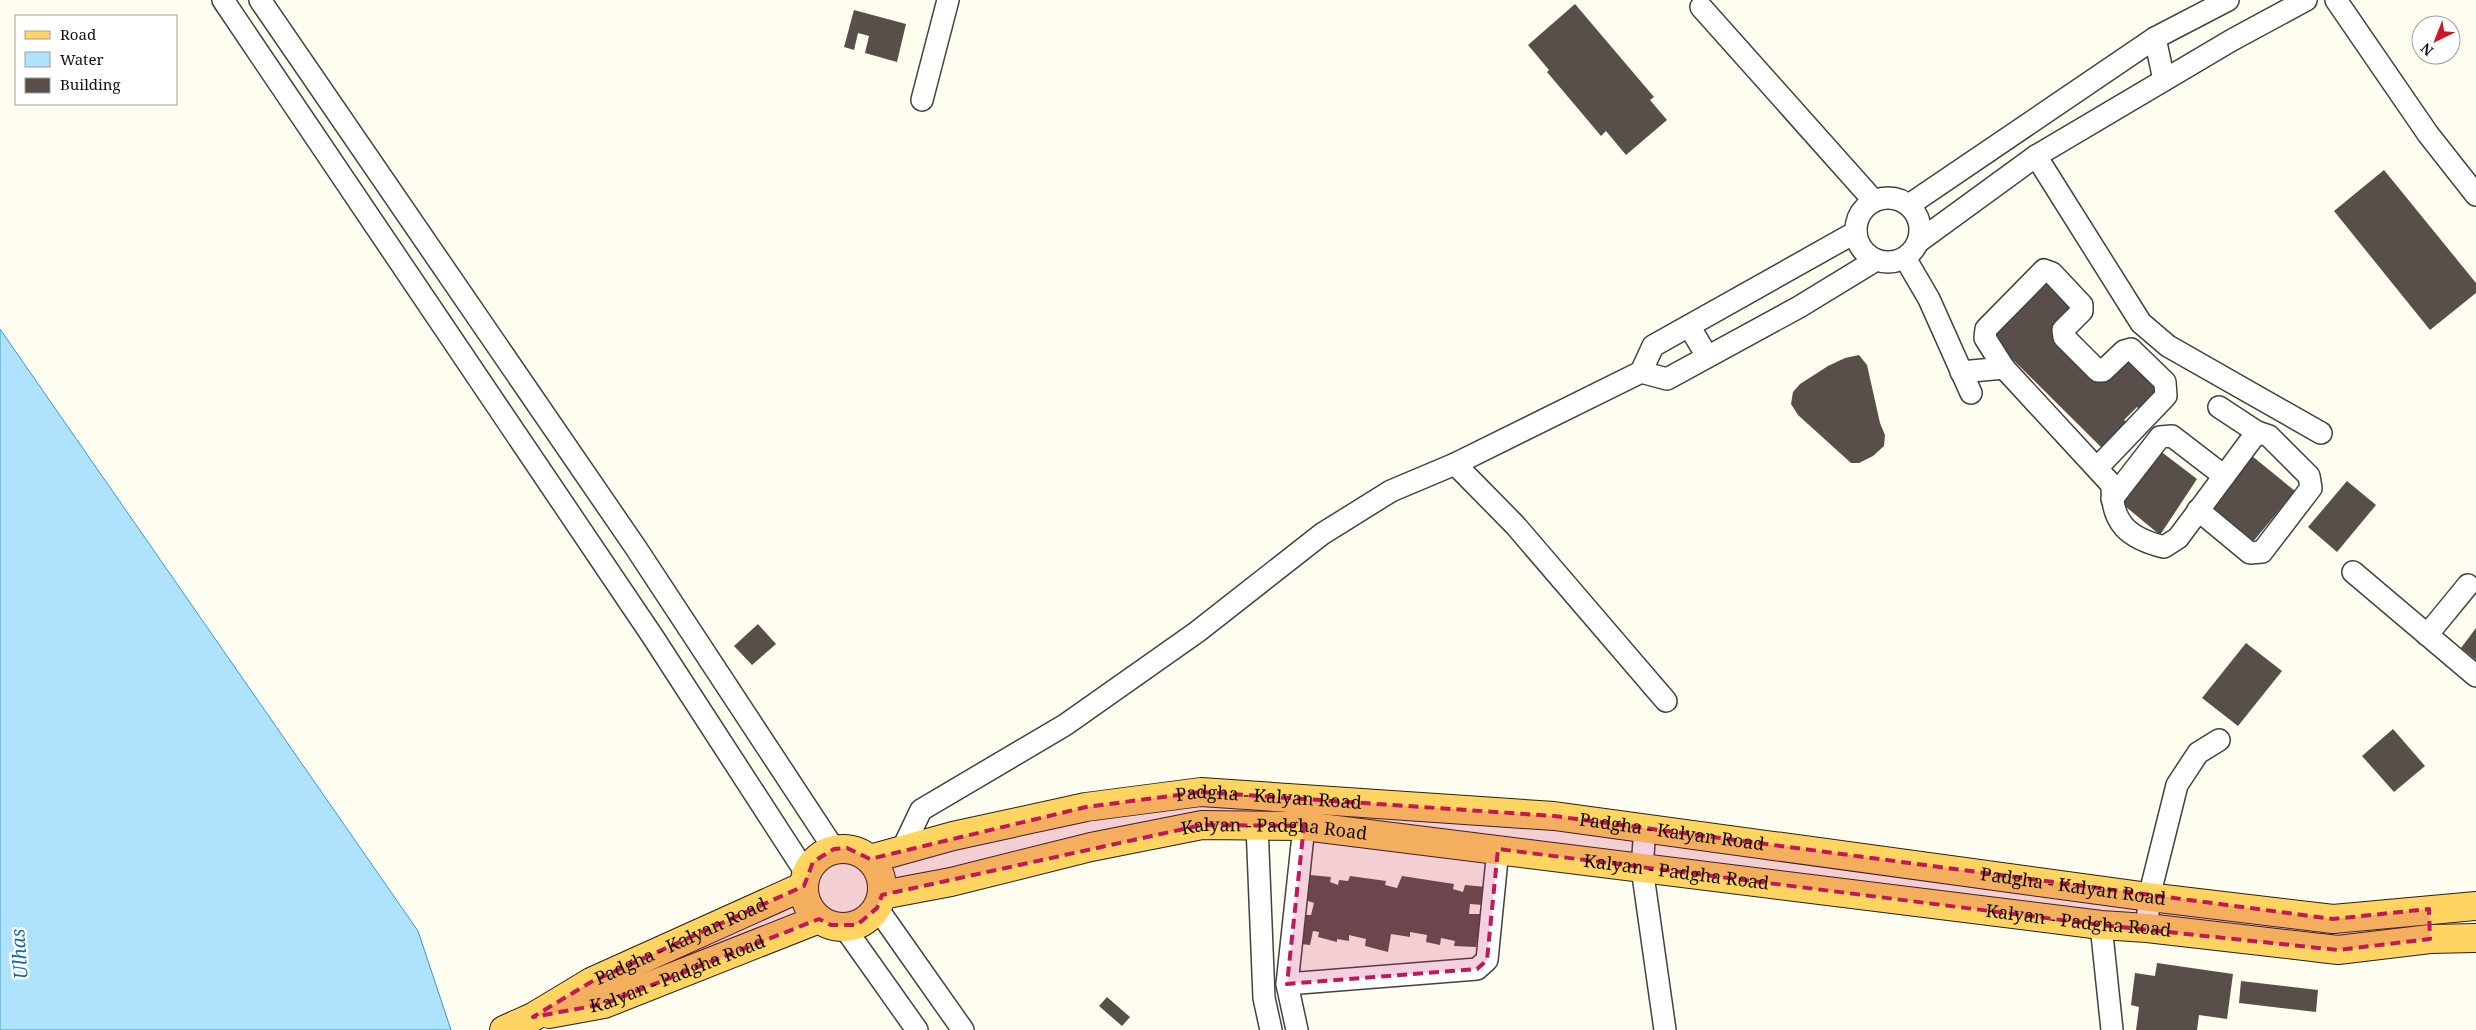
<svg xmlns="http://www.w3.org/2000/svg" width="2476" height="1030" viewBox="0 0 2476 1030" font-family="'Noto Serif',serif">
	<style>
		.water { fill: #afe2fc; stroke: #2e9bdb }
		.building { fill: #594f4a }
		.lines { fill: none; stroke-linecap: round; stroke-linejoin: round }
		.minor-casing { stroke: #424242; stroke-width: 24 }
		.major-casing { stroke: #202020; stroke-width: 30 }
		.minor { stroke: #fff; stroke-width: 21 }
		.major { stroke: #ffd460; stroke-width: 28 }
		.marked { fill: #c2185b; fill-opacity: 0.2; stroke: #c2185b; stroke-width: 4; stroke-dasharray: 10 6; stroke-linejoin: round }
		.labels { text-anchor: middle; stroke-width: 5; stroke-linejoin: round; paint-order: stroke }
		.street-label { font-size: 18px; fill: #0f0f0f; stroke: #fff }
		.water-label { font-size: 19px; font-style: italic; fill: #0a6baf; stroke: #fff }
	</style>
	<rect width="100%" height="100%" fill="#fffcf0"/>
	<!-- water -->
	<path class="water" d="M0,329l418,602 33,99h-451z"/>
	<!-- building -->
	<g class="building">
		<path d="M1575,4l79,93 -4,3 17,20 -41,35 -20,-24 -5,5 -54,-64 2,-2 -21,-25z"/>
		<path d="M854,10l52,14 -9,38 -32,-9 4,-17 -11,-3 -4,17 -10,-3z"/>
		<path d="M2384,170l92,113v10l-46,37 -96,-119z"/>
		<path d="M2046,275l33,32 -25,26 48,48 24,-24 35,36 -19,19 -5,-5 -13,13 7,7 -25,25 -119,-118z"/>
		<path d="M1859,355l8,10 13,58 5,12 -1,11 -11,10 -14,7h-8l-53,-48 -7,-11 2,-12 7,-8 28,-18 17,-8z"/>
		<path d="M2155,447l42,32 -37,56 -40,-33z"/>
		<path d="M2252,456l43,35 -43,52 -43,-35z"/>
		<path d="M2347,481l29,24 -39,47 -29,-25z"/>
		<path d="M758,624l18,20 -24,21 -18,-19z"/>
		<path d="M2476,628v32l-15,-12z"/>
		<path d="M2246,643l36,28 -44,55 -36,-28z"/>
		<path d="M2393,729l32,37 -31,26 -32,-36z"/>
		<path d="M1310,875l21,2 -1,5 8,3 1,-5 9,1 2,-5 36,5 -1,4 12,3 5,-12 52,8 -1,5 10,3 2,-7 21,2 -3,18 -13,-1 -1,10h17l-3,21 -5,1 -2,11 -22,-1 1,-5 -14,-3 -1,7 -14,-3 1,-7 -17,-3v5l-19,-3 -3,18 -23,-6 1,-7 -17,-4v6l-12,-2v3l-19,-5 1,-5 -6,-1 -3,14 -9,-1 2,-29h8l3,-12 -9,-3z"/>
		<path d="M2157,963l76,11 -6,45 -28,-4 -2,15h-61l3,-23 -8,-2 4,-32 20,3z"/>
		<path d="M2241,981l77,9 -2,22 -77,-9z"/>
		<path d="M1107,997l23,20 -8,9 -23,-20z"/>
	</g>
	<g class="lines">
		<!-- minor casing -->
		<g class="minor-casing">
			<g id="minor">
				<path d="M223,0l430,637 153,236"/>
				<path d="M260,0l376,548 198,301"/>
				<path d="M2336,0l92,134 48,61"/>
				<path d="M1701,7l173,194"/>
				<path d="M2155,38l9,42"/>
				<path d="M922,100l26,-100"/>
				<path d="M2036,156l105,167 27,23 153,87"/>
				<circle cx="1888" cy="230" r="32"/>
				<path d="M1909,205l246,-167 73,-38"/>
				<path d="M1918,242l118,-86 196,-116 74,-40"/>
				<path d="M1905,258l24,41 42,94"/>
				<path d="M1689,326l18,30"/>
				<path d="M2004,368l-19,-30 1,-9 58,-59 8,3 30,32v6l-19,19 1,7 34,34h5l21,-20 7,-2 34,33 1,14 -69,72"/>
				<path d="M1641,372l26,7 132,-72 77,-47"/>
				<path d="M1961,372l43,-4 108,117c-1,38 16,53 52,62l14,-9 79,-106"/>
				<path d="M1455,464l60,61 151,176"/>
				<path d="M2112,499l48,-62 12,-1 52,40"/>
				<path d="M2198,510l52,43 12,-1 49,-64 -2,-12 -40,-40 -12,-4 -38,-25"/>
				<path d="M2353,572l123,104"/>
				<path d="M2427,635l41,-50"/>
				<path d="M1257,825l7,173 7,32"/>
				<path d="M1645,828l-3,40 23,162"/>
				<path d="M902,850l19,-40 144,-85 132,-93 125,-98 69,-43 64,-27 186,-92 12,-26 203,-114"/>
				<path d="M877,908l86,122"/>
				<path d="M2101,925l11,105"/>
				<path d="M844,927l73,103"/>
				<path d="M2147,928l2,-31 28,-112 21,-32 21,-13"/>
				<path d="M1287,984l190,-15 10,-9 11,-111"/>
				<path d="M1297,1030l-10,-46 17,-158 5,-14"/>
			</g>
		</g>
		<!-- major casing -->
		<g class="major-casing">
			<g id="major">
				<circle cx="843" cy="888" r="39"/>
				<path id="s1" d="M870,859l83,-23 133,-29 115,-15 353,24 595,81 184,22 143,-13"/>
				<path id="s2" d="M882,895l69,-13 140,-35 111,-22 102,1 797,99 46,3 191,22 92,-11 46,-1"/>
				<path id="s3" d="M549,1014l55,-10 215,-85"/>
				<path id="s4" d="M504,1030l29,-13 58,-35 213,-96"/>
			</g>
		</g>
		<!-- minor -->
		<use href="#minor" class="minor"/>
		<!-- major -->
		<use href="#major" class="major"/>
	</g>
	<!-- marked area -->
	<path class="marked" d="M1201,792l353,24 779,103 96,-10 1,30 -92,11 -237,-25 -603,-76 -11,111 -10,9 -190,15 17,-158 -102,-1 -320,70 -5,13 -20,17h-26l-12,-6 -215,85 -71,13 58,-35 213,-96 9,-24 21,-13 13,-1 23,11 216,-52z"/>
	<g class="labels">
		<!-- street labels -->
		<g class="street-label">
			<text dy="6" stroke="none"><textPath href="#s1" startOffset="406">Padgha - Kalyan Road</textPath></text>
			<text dy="6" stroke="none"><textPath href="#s1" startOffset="811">Padgha - Kalyan Road</textPath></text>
			<text dy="6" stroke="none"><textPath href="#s2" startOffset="400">Kalyan - Padgha Road</textPath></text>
			<text dy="6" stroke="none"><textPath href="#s2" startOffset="805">Kalyan - Padgha Road</textPath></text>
			<text dy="6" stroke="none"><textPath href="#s1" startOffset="1216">Padgha - Kalyan Road</textPath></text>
			<text dy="6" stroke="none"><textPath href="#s2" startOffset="1210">Kalyan - Padgha Road</textPath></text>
			<text dy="6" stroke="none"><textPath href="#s4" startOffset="198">Padgha - Kalyan Road</textPath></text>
			<text dy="6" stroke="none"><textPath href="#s3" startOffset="135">Kalyan - Padgha Road</textPath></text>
		</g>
		<!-- water labels -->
		<g class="water-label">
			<text transform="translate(19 954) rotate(-94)" y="7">Ulhas</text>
		</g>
	</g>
	<!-- legend -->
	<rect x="15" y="15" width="162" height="90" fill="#ffffff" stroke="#9f9f9f"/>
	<rect x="25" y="31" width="25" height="8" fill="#ffd460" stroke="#9f9f9f"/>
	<text x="60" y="40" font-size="15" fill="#0f0f0f">Road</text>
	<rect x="25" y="52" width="25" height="15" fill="#afe2fc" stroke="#9f9f9f"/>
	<text x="60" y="65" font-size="15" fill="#0f0f0f">Water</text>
	<rect x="25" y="78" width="25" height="15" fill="#594f4a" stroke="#9f9f9f"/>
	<text x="60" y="90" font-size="15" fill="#0f0f0f">Building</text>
	<!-- north arrow -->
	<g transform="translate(2436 40) rotate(223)"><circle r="24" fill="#ffffff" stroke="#9f9f9f"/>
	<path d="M0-4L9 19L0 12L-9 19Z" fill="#ce1725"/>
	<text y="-8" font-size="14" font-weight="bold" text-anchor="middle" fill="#0f0f0f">N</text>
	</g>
</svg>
